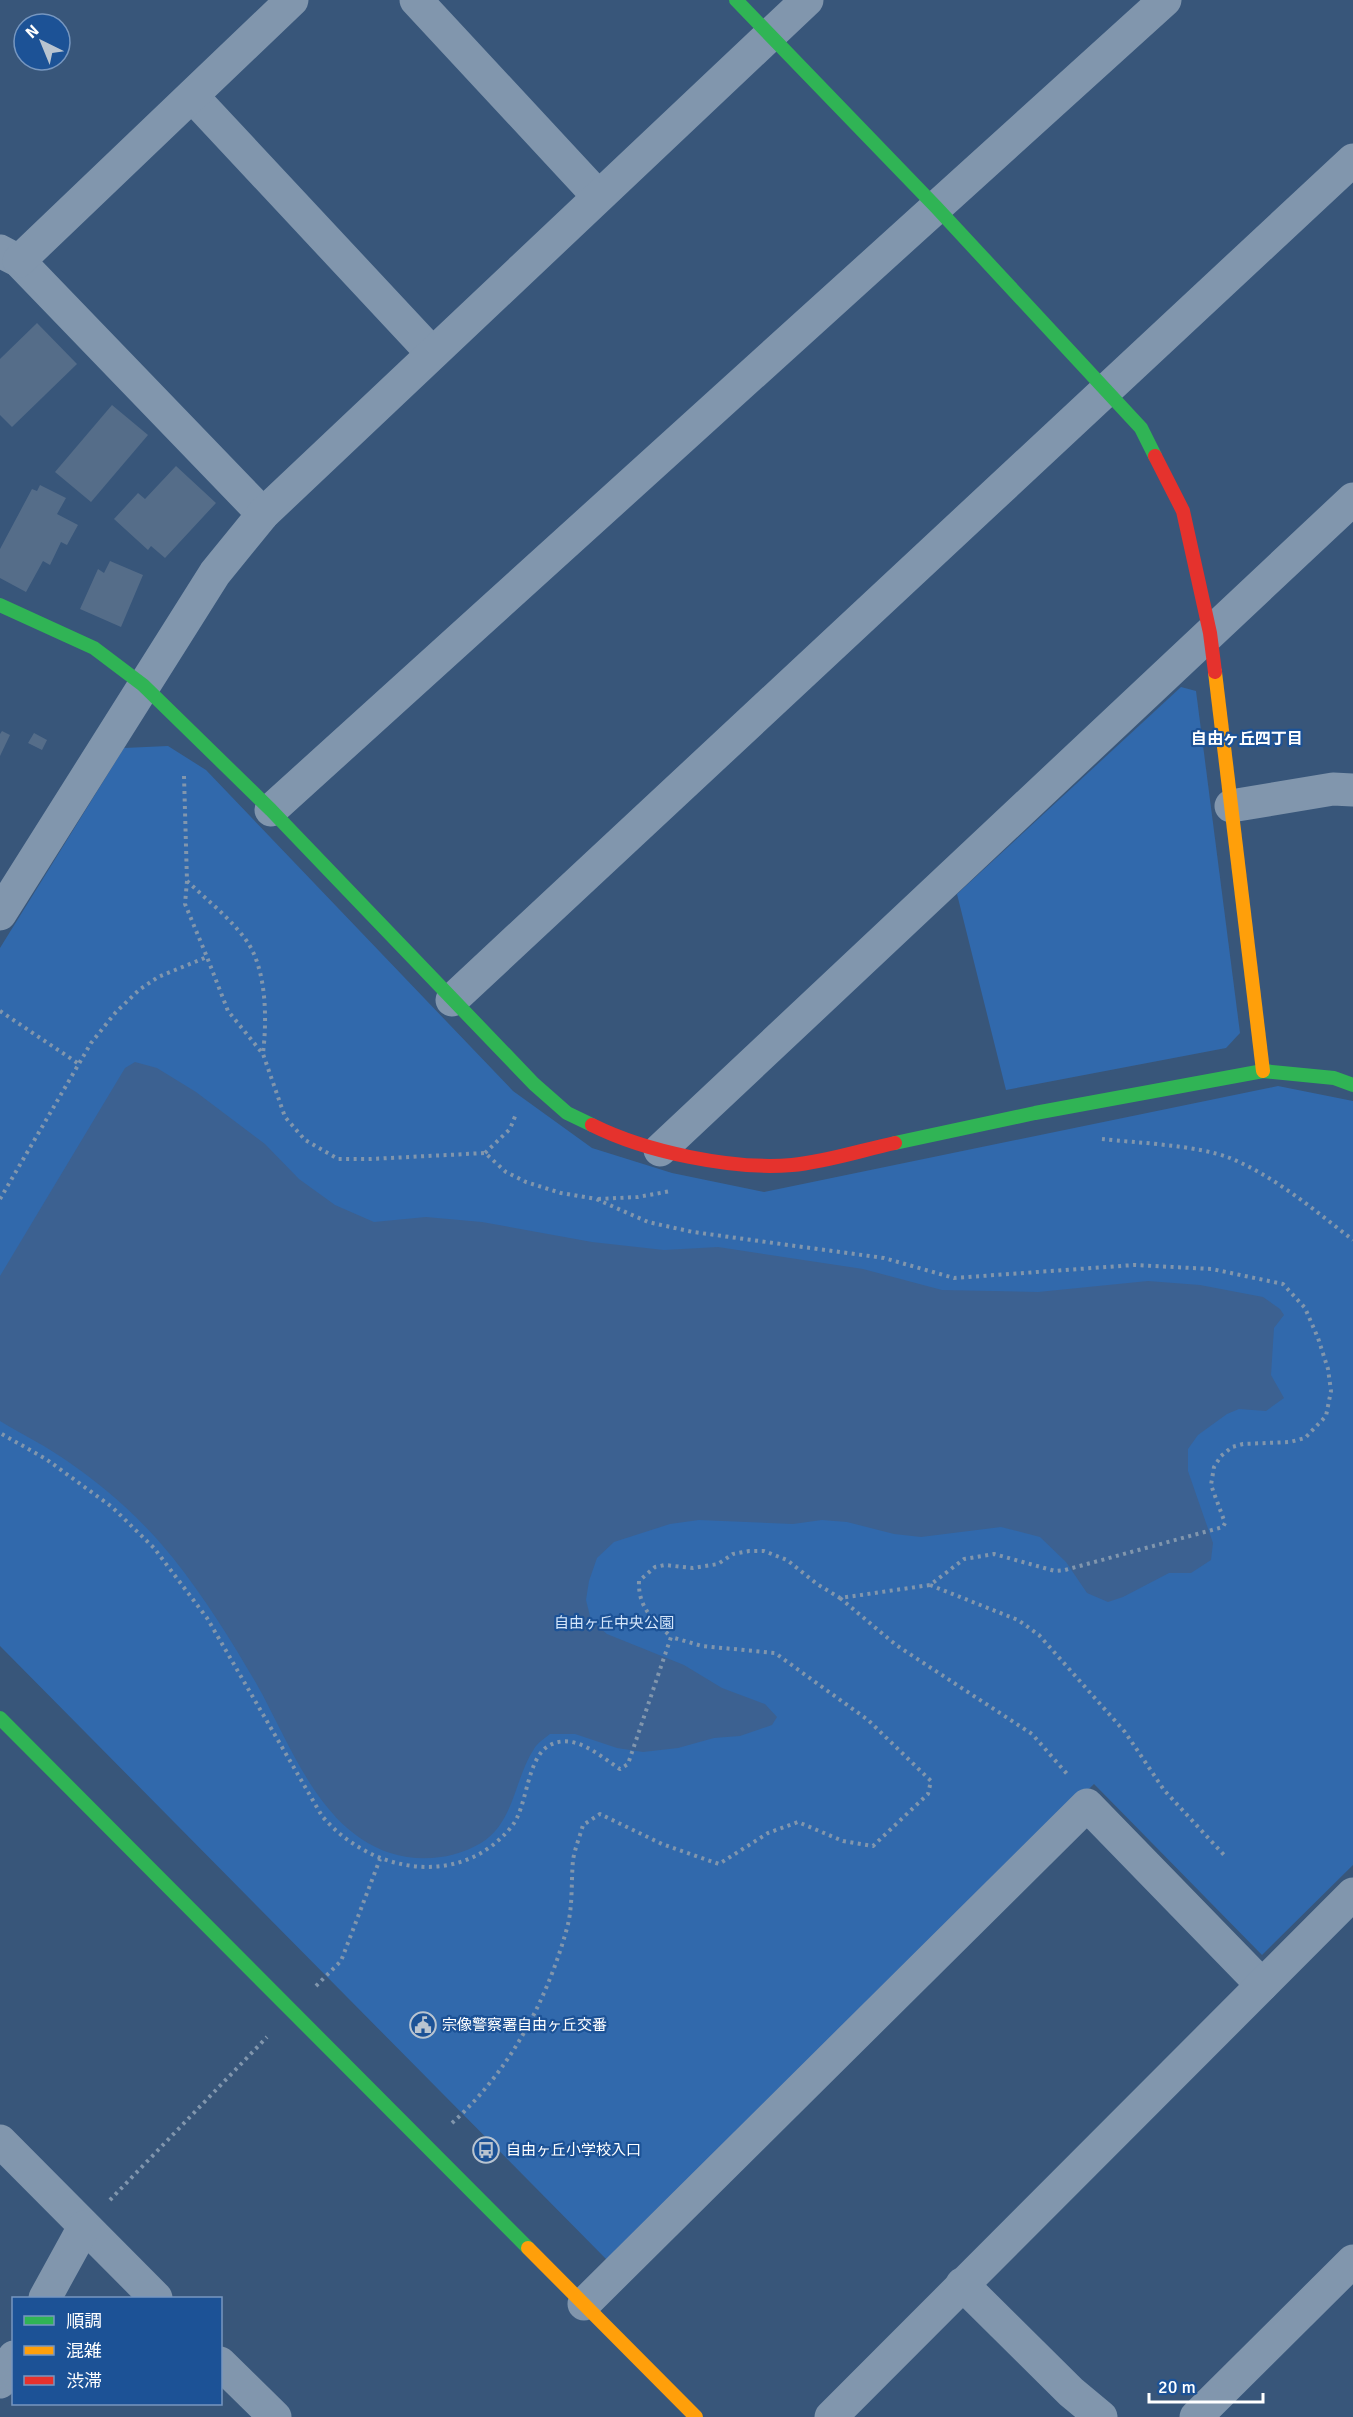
<svg xmlns="http://www.w3.org/2000/svg" width="1353" height="2417" viewBox="0 0 1353 2417" font-family="Signika,'Noto Sans JP',sans-serif">
	<style>
		.green { fill: #3169ac }
		.water { fill: #3c6191 }
		.building { fill: #556d89 }
		.lines { fill: none; stroke-linecap: round; stroke-linejoin: round }
		.path { stroke: #8196ad; stroke-width: 4; stroke-dasharray: 3 4.5; stroke-linecap: butt }
		.street { stroke: #8196ad; stroke-width: 33 }
		.fast { stroke: #30b455; stroke-width: 14 }
		.slow { stroke: #ff9f0a; stroke-width: 14 }
		.jam { stroke: #e5322d; stroke-width: 14 }
		.labels { text-anchor: middle; stroke-width: 4.5; stroke-linejoin: round; paint-order: stroke }
		.park-label { font-size: 15px; fill: #d6e7fb; stroke: #1c5296 }
		.poi-label { font-size: 15px; fill: #fff; stroke: #1c5296; text-anchor: start }
		.neighbourhood-label { font-size: 16px; font-weight: bold; fill: #fff; stroke: #1c5296 }
	</style>
	<rect width="100%" height="100%" fill="#38567a"/>
	<!-- green -->
	<g class="green">
		<path d="M1181,687l15,4 44,342 -14,15 -220,42 -49,-196z"/>
		<path d="M168,746l38,24 307,321 79,57 80,25 92,19 514,-106 75,15v764l-91,90 -168,-171 -485,478 -609,-616v-698l124,-200z"/>
	</g>
	<!-- water -->
	<path class="water" d="M135,1062l22,6 39,24 69,52 34,35 36,26 39,17 52,-5 56,5 110,20 72,8 54,-3 145,22 79,21 96,2 110,-11 52,4 63,12 17,12 4,6 -10,13 -3,47 13,23 -18,13 -27,-2 -12,5 -29,21 -10,14v22l25,72 -2,17 -20,13h-22l-46,24 -15,5 -21,-9 -21,-31 -26,-25 -39,-10 -80,10 -27,-3 -47,-12 -25,-2 -29,4 -94,-4 -29,4 -56,18 -17,16 -8,23 -3,19 5,20 16,14 77,31 38,23 43,16 12,13 -5,8 -32,11 -26,2 -36,10 -35,4 -26,-4 -42,-14h-25c-5,4 -13,9 -16,15 -20,30 -19,73 -53,94 -22,13 -49,18 -74,14 -84,-14 -114,-109 -151,-174 -25,-43 -52,-86 -83,-125 -28,-35 -65,-69 -103,-95 -22,-16 -47,-28 -70,-42v-145l125,-208z"/>
	<!-- building -->
	<g class="building">
		<path d="M37,323l40,41 -65,63 -12,-12v-56z"/>
		<path d="M112,405l36,30 -57,67 -36,-30z"/>
		<path d="M176,466l40,37 -51,55 -14,-12 -3,4 -34,-31 24,-26 7,6z"/>
		<path d="M40,485l26,13 -9,16 21,11 -11,20 -6,-3 -11,23 -7,-4 -17,31 -26,-14v-29l32,-60 5,2z"/>
		<path d="M110,561l33,14 -22,52 -41,-18 18,-40 6,4z"/>
		<path d="M2,731l8,4 -10,21v-22z"/>
		<path d="M34,733l13,7 -5,10 -14,-7z"/>
	</g>
	<g class="lines">
		<!-- path -->
		<g class="path">
			<path d="M184,776l3,105 -2,23 22,53"/>
			<path d="M187,881c20,19 43,37 59,59 21,29 21,80 17,113"/>
			<path d="M0,1011l79,53"/>
			<path d="M1102,1139c36,4 94,6 128,19 46,19 84,52 123,82"/>
			<path d="M485,1153l25,-24 6,-15"/>
			<path d="M0,1199l91,-156 25,-31 23,-22 19,-13 49,-20 21,54 35,43 22,63 20,23 33,19h33l114,-6 21,19 20,10 35,11 35,6 52,23 45,10 191,26 70,20 180,-13 78,4 71,15 22,24 13,30 10,31 3,22 -5,25 -21,22 -15,4 -47,2 -11,3 -11,9 -7,11 -3,18 14,38 -2,4 -158,43 -10,1 -61,-17 -30,5 -34,26 -90,13 -23,-14 -30,-24 -23,-9h-15l-16,3 -15,10 -25,4 -28,-3 -10,2 -16,14c-1,27 14,38 32,56l-43,127 -8,5c-19,-12 -45,-37 -70,-24 -24,13 -22,61 -38,81 -51,64 -142,47 -190,-10l-115,-198 -53,-70 -42,-41 -66,-48 -46,-26"/>
			<path d="M598,1199l40,-2 33,-6"/>
			<path d="M930,1585l88,35 21,15 86,97 39,58 60,65"/>
			<path d="M840,1598l56,47 136,89 36,41"/>
			<path d="M316,1986l25,-25 39,-102"/>
			<path d="M452,2123c57,-51 95,-122 115,-195 6,-21 4,-46 6,-68 2,-12 7,-24 10,-35l17,-11 62,30 57,20 49,-31 30,-11 45,19 30,5 55,-52 3,-13 -63,-61 -93,-67 -73,-7 -31,-9"/>
			<path d="M110,2200l157,-163"/>
		</g>
		<!-- street -->
		<g class="street">
			<path d="M416,0l182,196"/>
			<path d="M192,96l240,257"/>
			<path d="M0,251l19,10 244,253"/>
			<path d="M19,261l273,-261"/>
			<path d="M1231,806l102,-17 20,1"/>
			<path d="M271,810l894,-810"/>
			<path d="M0,914l215,-341 48,-59 544,-514"/>
			<path d="M452,1000l901,-840"/>
			<path d="M660,1150l693,-651"/>
			<path d="M0,2141l156,157"/>
			<path d="M962,2284l109,108 30,25"/>
			<path d="M45,2298l39,-71"/>
			<path d="M584,2304l503,-499 175,180"/>
			<path d="M220,2363l55,54"/>
			<path d="M0,2382l14,-25"/>
			<path d="M831,2417l522,-523"/>
			<path d="M1196,2417l157,-156"/>
		</g>
		<!-- fast -->
		<g class="fast">
			<path d="M736,0l200,207 205,221 14,28"/>
			<path d="M0,605l94,43 49,37 128,125 263,274 33,29 25,12"/>
			<path d="M895,1143l140,-30 228,-42 71,7 19,7"/>
			<path d="M0,1718l528,530"/>
		</g>
		<!-- slow -->
		<g class="slow">
			<path d="M1215,672l48,399"/>
			<path d="M528,2248l168,169"/>
		</g>
		<!-- jam -->
		<g class="jam">
			<path d="M1155,456l28,55 27,122 5,39"/>
			<path d="M592,1125c54,27 140,45 200,40 34,-3 70,-15 103,-22"/>
		</g>
	</g>
	<!-- icons -->
	<defs>
		<g id="civic-ring" transform="scale(1.35)"><circle r="9.5" fill="#1c5296" stroke="#b9c4d0" stroke-width="1.5"/><path d="M-.6-6.5H3V-4.5H.6V-3L4-1V1h2V6H-6V1h2V-1L-.6-3ZM-1.2 2.5V6h2.4V2.5Z" fill="#b9c4d0"/></g>
		<g id="bus-ring" transform="scale(1.35)"><circle r="9.5" fill="#1c5296" stroke="#b9c4d0" stroke-width="1.5"/><path d="M-5-6H5V4H4V6H2V4H-2V6H-4V4H-5ZM-3.5-4V0h7V-4ZM-3.5 1.2v1.5H-2V1.2ZM2 1.2v1.5H3.5V1.2Z" fill="#b9c4d0"/></g>
	</defs>
	<g fill-rule="evenodd">
		<use href="#civic-ring" x="423" y="2025"/>
		<use href="#bus-ring" x="486" y="2150"/>
	</g>
	<g class="labels">
		<!-- park labels -->
		<g class="park-label">
			<text x="614" y="1628">自由ヶ丘中央公園</text>
		</g>
		<!-- poi labels -->
		<g class="poi-label">
			<text x="442" y="2030">宗像警察署自由ヶ丘交番</text>
			<text x="506" y="2155">自由ヶ丘小学校入口</text>
		</g>
		<!-- neighbourhood labels -->
		<g class="neighbourhood-label">
			<text x="1247" y="744">自由ヶ丘四丁目</text>
		</g>
	</g>
	<!-- legend -->
	<rect x="12" y="2297" width="210" height="108" fill="#1c5296" stroke="#7797c0" stroke-width="1.5"/>
	<rect x="24" y="2316" width="30" height="9" fill="#30b455" stroke="#7797c0" stroke-width="1.5"/>
	<text x="66" y="2327" font-size="18" fill="#ffffff">順調</text>
	<rect x="24" y="2346" width="30" height="9" fill="#ff9f0a" stroke="#7797c0" stroke-width="1.5"/>
	<text x="66" y="2357" font-size="18" fill="#ffffff">混雑</text>
	<rect x="24" y="2376" width="30" height="9" fill="#e5322d" stroke="#7797c0" stroke-width="1.5"/>
	<text x="66" y="2387" font-size="18" fill="#ffffff">渋滞</text>
	<!-- north arrow -->
	<g transform="translate(42 42) rotate(317)"><circle r="28" fill="#1c5296" stroke="#7797c0" stroke-width="1.5"/>
	<path d="M0-4.5L10 22L0 15L-10 22Z" fill="#b9c4d0"/>
	<text y="-9" font-size="16" font-weight="bold" text-anchor="middle" fill="#ffffff">N</text>
	</g>
	<!-- scale -->
	<path d="M1149 2393v9h114v-9" fill="none" stroke="#ffffff" stroke-width="3"/>
	<text x="1158" y="2393" font-size="18" fill="#ffffff" stroke="#1c5296" stroke-width="4.5" paint-order="stroke">20 m</text>
</svg>
